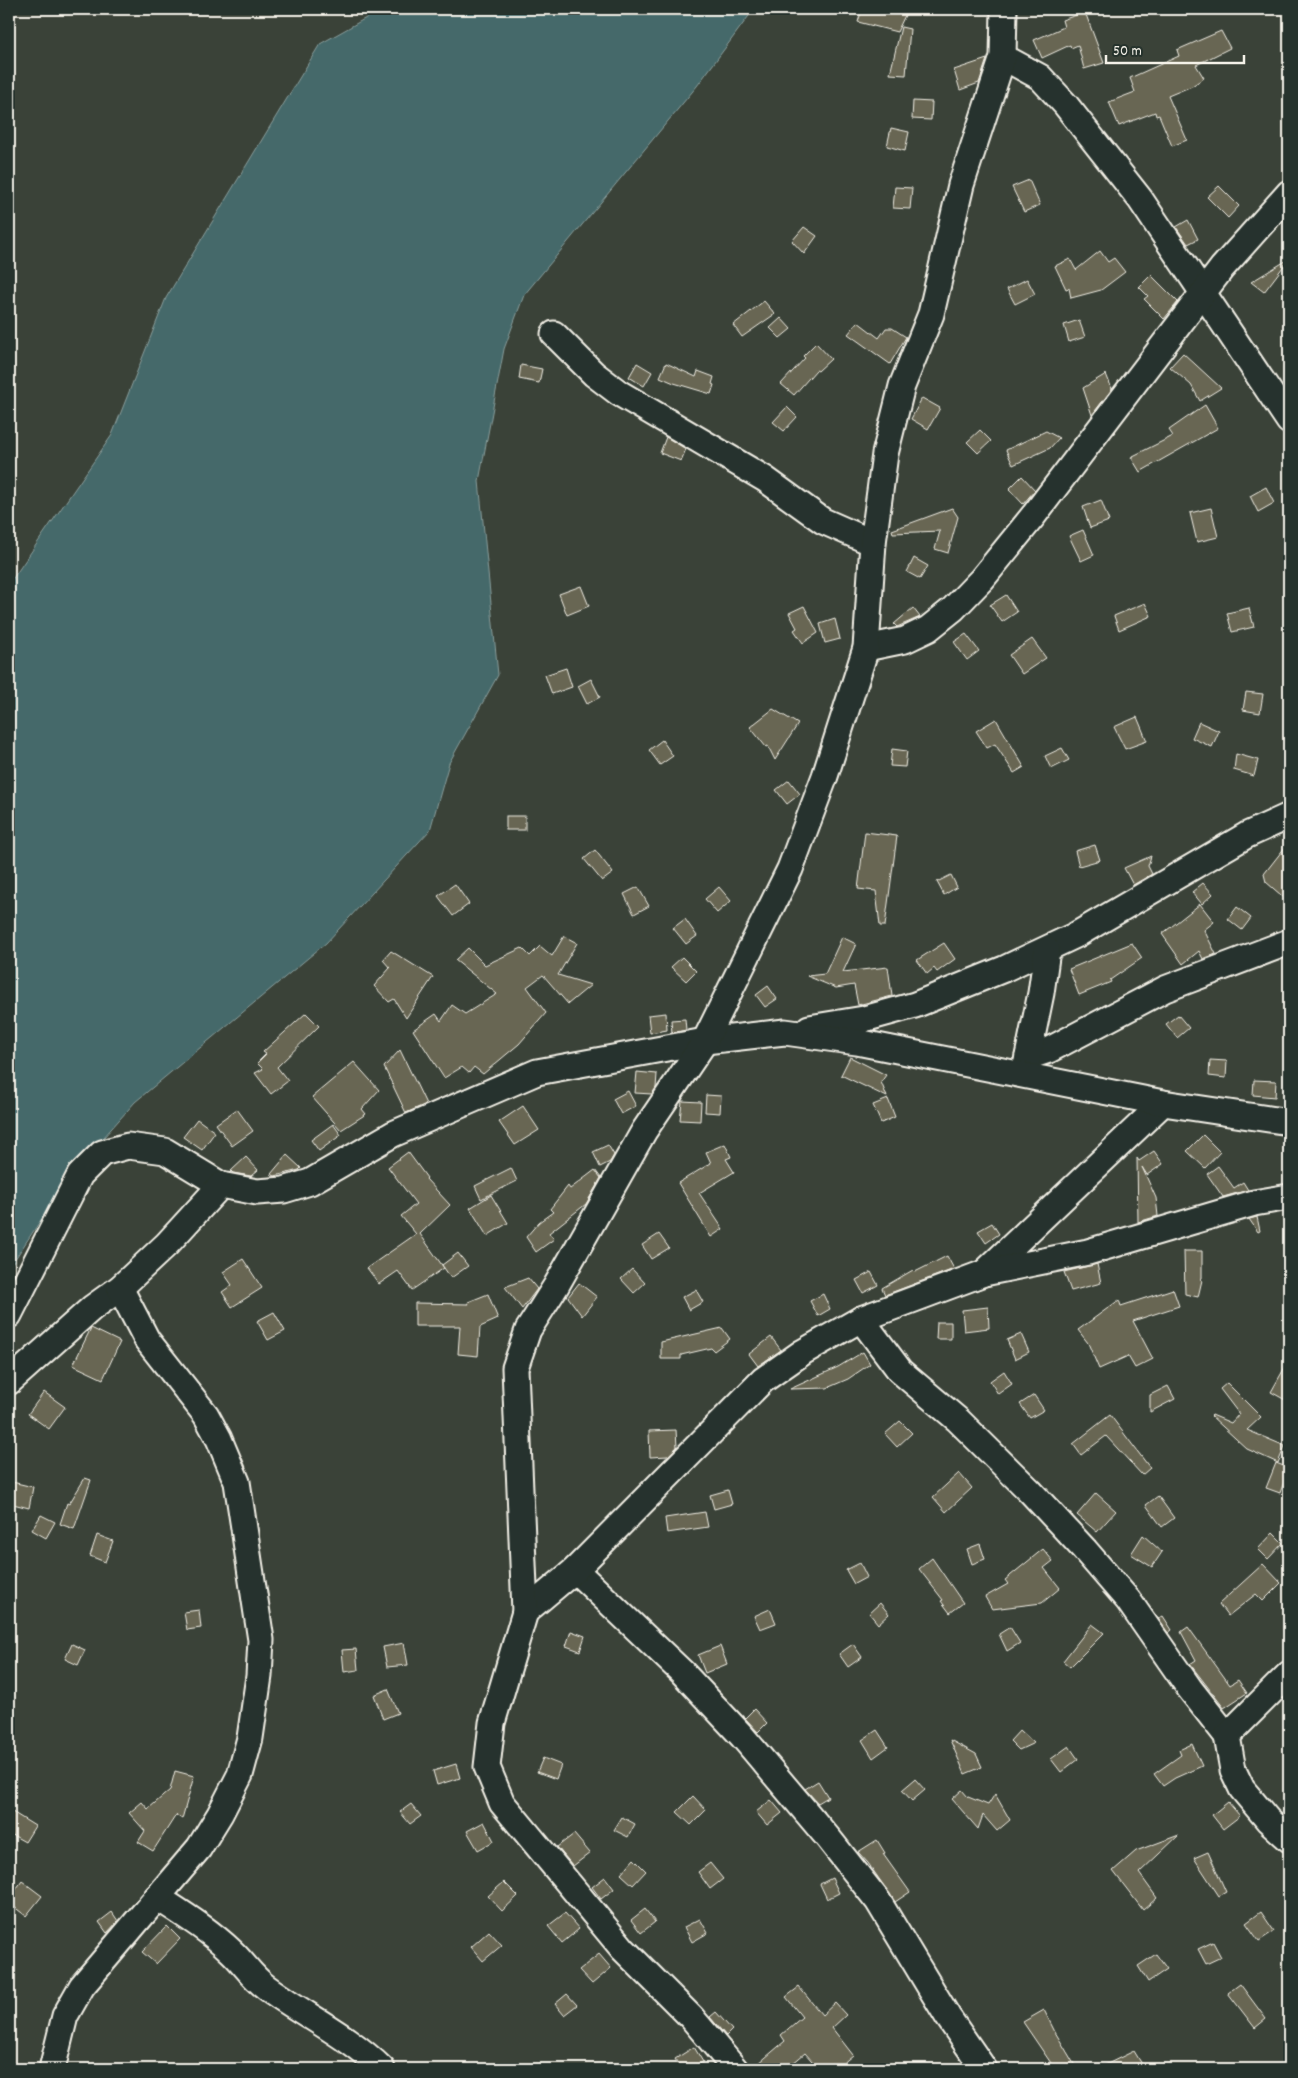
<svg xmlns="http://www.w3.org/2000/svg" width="1298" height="2078" viewBox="0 0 1298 2078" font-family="Dekko,sans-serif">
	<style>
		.water { fill: #45696b; stroke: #8b9f9d }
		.building { fill: #686652; stroke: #f4f1e8 }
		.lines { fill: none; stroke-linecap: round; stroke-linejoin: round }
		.minor-casing { stroke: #f4f1e8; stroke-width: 29 }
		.minor { stroke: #26332d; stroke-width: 25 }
	</style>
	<rect width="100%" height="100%" fill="#3a4238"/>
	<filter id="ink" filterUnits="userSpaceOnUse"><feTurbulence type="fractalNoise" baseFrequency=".02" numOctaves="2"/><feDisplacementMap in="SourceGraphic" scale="10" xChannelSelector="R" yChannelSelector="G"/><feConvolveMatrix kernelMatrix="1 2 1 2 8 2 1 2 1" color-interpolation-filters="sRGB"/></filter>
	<g filter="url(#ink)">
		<!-- water -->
		<path class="water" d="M382,9h372l-57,77 -173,209 -20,54 -25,132 19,194 -49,88 -19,67 -104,113 -191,159 -63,71 -63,95v-684l103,-149 54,-137 154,-254z"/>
		<!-- building -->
		<g class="building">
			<path d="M862,9h46l-11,23 -39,-10z"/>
			<path d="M1085,12l19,51 -20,6 -6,-24 -7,3 -1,-3 -28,13 -8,-18 30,-13 -2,-7z"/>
			<path d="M901,27l9,2 -4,46 -16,-1z"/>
			<path d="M1221,31l9,17 -34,17 8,13 -12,8 -24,10 19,44 -15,6 -13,-31 -3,1 -1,-4 -36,14 -10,-24 26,-10 -5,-14 49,-22 -2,-6z"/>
			<path d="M987,59l-8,24 -19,7 -6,-20z"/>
			<path d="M913,101l19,1 -1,18 -19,-1z"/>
			<path d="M891,128l18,4 -4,19 -18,-5z"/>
			<path d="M1029,180l11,25 -16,7 -12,-25z"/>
			<path d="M1219,186l20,20 -11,12 -21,-21z"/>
			<path d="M895,187l17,1 -2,21 -17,-1z"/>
			<path d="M1188,220l10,19 -10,5 -12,-17z"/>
			<path d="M804,227l13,9 -13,18 -12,-13z"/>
			<path d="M1100,251l8,11 6,-4 11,14 -24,18 -30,8 -2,-10 -3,1 -11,-23 15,-7 6,11z"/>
			<path d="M1289,259l-25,33 -13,-10z"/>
			<path d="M1151,275l27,27 -14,17 -20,-20 4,-3 -9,-9z"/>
			<path d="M1027,279l8,15 -20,10 -8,-15z"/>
			<path d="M764,301l11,13 -33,23 -9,-12z"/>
			<path d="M781,318l10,11 -11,9 -10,-10z"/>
			<path d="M1079,320l6,17 -16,5 -5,-17z"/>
			<path d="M858,322l21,16 7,-10h6l14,9 -16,27 -42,-30z"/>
			<path d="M816,343l15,16 -13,12 -2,-1 -22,25 -13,-11 24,-26 -2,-2z"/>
			<path d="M1183,353l38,35 -21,13 -9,-16 -21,-18z"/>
			<path d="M637,363l15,9 -8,14 -15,-9z"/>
			<path d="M666,363l30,14 2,-6 16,6 -2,7 2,1 -3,9 -37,-11 -14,-6z"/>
			<path d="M521,365l21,4 -3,14 -20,-4z"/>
			<path d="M1106,374l6,15 -20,26 -9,-27z"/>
			<path d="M922,398l18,10 -12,21 -17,-10z"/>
			<path d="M1205,405l13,23 -78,44 -9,-15 42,-21 -4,-6z"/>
			<path d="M787,407l10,10 -13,14 -11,-9z"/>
			<path d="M980,430l11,11 -13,12 -11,-11z"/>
			<path d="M1046,431l13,7 -9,10 -37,17 -7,-15z"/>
			<path d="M666,437l20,12 -5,12 -21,-8z"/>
			<path d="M1022,476l13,14 -12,14 -14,-15z"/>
			<path d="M1266,487l8,16 -16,9 -8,-16z"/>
			<path d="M1101,500l8,21 -19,7 -7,-21z"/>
			<path d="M952,508l6,9 -10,36 -13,-4 5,-18 -47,2 -1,-3z"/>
			<path d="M1211,508l7,29 -21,5 -7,-29z"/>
			<path d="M1083,530l11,25 -13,6 -12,-25z"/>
			<path d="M914,558l14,8 -8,13 -13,-7z"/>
			<path d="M581,586l8,20 -22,9 -8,-21z"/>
			<path d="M1006,595l11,17 -15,10 -12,-17z"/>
			<path d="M1145,603l6,13 -32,14 -5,-14z"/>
			<path d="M804,606l14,27 -15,10 -9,-13 3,-2 -8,-15z"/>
			<path d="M913,608l7,9 -23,10 -3,-3z"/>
			<path d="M1249,608l5,19 -22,5 -5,-19z"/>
			<path d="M835,619l5,20 -15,4 -5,-19z"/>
			<path d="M966,634l13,17 -12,9 -13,-18z"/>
			<path d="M1032,639l14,19 -24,16 -13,-19z"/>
			<path d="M566,668l6,19 -20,7 -7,-19z"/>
			<path d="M591,679l9,18 -13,7 -9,-18z"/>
			<path d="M1246,692l17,2 -3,19 -17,-3z"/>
			<path d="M773,709l25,15 -23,36 -7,-14 -2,1 -16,-20z"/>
			<path d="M1137,717l10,24 -22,8 -11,-22z"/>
			<path d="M996,719l28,48 -10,6 -19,-29 -8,4 -11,-17z"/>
			<path d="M1199,722l20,9 -7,16 -20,-9z"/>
			<path d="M662,740l11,16 -13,9 -11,-15z"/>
			<path d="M1062,748l7,12 -18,9 -6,-13z"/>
			<path d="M892,749l15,2 -2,16 -15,-1z"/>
			<path d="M1236,754l22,6 -4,16 -20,-6z"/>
			<path d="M789,780l11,14 -13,10 -11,-14z"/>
			<rect x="506" y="816" width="19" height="14"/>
			<path d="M865,832l32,4 -12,90h-5l-4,-35 -18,-2z"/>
			<path d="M1289,842v60l-23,-20 -2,-8z"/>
			<path d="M1095,845l5,15 -21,6 -4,-15z"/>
			<path d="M595,850l18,23 -11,8 -18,-22z"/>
			<path d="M1151,856l-3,10 4,8 -19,11 -9,-17z"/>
			<path d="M951,875l6,12 -13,8 -7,-13z"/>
			<path d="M1203,883l10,11 -11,10 -10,-12z"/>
			<path d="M455,884l14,20 -16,12 -15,-20z"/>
			<path d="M638,887l11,19 -15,8 -10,-20z"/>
			<path d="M719,887l12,14 -14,12 -12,-14z"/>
			<path d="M1200,904l14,18 -10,8 12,24 -13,5 -4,-8 -16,13 -21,-30z"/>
			<path d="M1237,907l14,11 -9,12 -14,-11z"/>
			<path d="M685,919l12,17 -11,8 -13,-16z"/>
			<path d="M564,936l13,7 -19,32 33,10 -23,19 -25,-29 -16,12 19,26 -27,31 -36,30 -9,-7 -5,6 -7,-6 -18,11 -31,-48 23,-16 5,7 11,-16 13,9 32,-20 -42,-34 13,-12 17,17 37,-17 8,8 10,-10 12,10z"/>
			<path d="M842,937l14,7 -13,28 45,-5 4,29 -34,9 -4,-20 -18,3 -29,-12 18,-2z"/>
			<path d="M944,943l11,16 -18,13 -3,-4 -7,6 -10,-14z"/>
			<path d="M1132,943l10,15 -32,22 1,2 -32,13 -10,-26z"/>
			<path d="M391,951l42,26 -27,41 -12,-19 -5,3 -15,-16 16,-18 -7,-8z"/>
			<path d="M682,957l14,14 -10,10 -15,-14z"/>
			<path d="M768,986l9,13 -12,8 -9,-12z"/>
			<path d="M306,1013l13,13 -42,41 11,14 -17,13 -16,-21 8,-4 -6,-6 9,-9 -3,-2z"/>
			<path d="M666,1013l1,17 -17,3 -2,-18z"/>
			<path d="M1178,1015l11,13 -12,10 -11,-14z"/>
			<path d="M685,1019l1,11 -14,3 -1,-13z"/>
			<path d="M400,1050l26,54 -20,9 -22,-46z"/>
			<path d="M850,1057l36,18 -5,7 6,15 -46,-22z"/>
			<path d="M1210,1060l17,1 -1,17 -17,-2z"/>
			<path d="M354,1062l25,28 -17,19 4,5 -25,16 -29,-33z"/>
			<path d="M637,1072l20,2 -1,14 -4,6 -17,-1z"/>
			<path d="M1254,1080l22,1 -1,16 -22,-2z"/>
			<path d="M628,1091l8,15 -15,8 -8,-15z"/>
			<path d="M706,1095l15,1 -1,17 -15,-1z"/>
			<path d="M888,1099l7,18 -14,6 -8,-18z"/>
			<path d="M682,1101l19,1 -1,19 -20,-1z"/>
			<path d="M523,1106l16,24 -24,15 -16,-23z"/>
			<path d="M237,1109l16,22 -21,15 -16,-22z"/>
			<path d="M197,1119l18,13 -13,18 -19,-13z"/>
			<path d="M333,1124l8,11 -22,16 -8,-11z"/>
			<path d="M1203,1135l17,17 -15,16 -18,-17z"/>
			<path d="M725,1144l6,13 -5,2 8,13 -35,21 24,36 -12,8 -33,-54 33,-20 -5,-11z"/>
			<path d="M608,1145l6,10 -4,7 -10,5 -7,-15z"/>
			<path d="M1154,1151l9,13 -16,11 -5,-8 14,31 2,18 -20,6 -1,-64 2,3z"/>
			<path d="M408,1152l19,26 -1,1 24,26 -30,29 24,34 -32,22 -14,-19 -19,13 -12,-16 49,-34 -15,-18 15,-12 -28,-37z"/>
			<path d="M287,1155l14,13 -2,2 -24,6 -4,-2z"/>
			<path d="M246,1157l12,13 -7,6 -18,-3 -2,-2z"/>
			<path d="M1218,1166l16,22 9,-6 5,8 -25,7 -16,-23z"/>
			<path d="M511,1168l6,13 -36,18 -6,-13z"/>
			<path d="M595,1170l6,8 -15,26 -37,29 5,6 -18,13 -10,-15 13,-15 14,-10 -3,-3 18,-23 2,3z"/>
			<path d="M491,1195l17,28 -21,13 -17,-28z"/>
			<path d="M1257,1217l3,14 -2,1 -9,-13z"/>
			<path d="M992,1223l7,11 -13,9 -8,-12z"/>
			<path d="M659,1234l10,14 -18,11 -9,-14z"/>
			<path d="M1184,1251h18v27l-2,1 2,1 -4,17 -13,-3z"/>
			<path d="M458,1253l10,13 -17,12 -9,-13z"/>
			<path d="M947,1256l7,13 -69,26 -3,-7 31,-18 2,2z"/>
			<path d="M243,1259l19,29 -30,19 -10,-15 10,-7 -9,-13z"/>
			<path d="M1097,1264l4,19 -30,8 -7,-19z"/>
			<path d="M632,1269l13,14 -11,10 -13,-14z"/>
			<path d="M871,1272l7,13 -15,8 -7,-13z"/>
			<path d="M528,1278l9,11 -15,20 -17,-22z"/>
			<path d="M579,1283l18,14 -15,19 -14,-19z"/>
			<path d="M1173,1289l6,17 -46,15 20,38 -18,9 -7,-12 -29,13 -11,-26 -10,-13 41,-30 2,6z"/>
			<path d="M696,1290l7,12 -14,8 -7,-13z"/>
			<path d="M488,1294l10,25 -18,8 -2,29 -20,-2 2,-28h-45v-23l54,1 -1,-2z"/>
			<path d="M823,1294l7,15 -12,7 -8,-15z"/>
			<path d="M988,1307l1,21 -25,3 -2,-21z"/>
			<path d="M274,1312l11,19 -17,9 -11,-19z"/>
			<path d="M937,1322h14v17h-15z"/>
			<path d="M91,1328l29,14 -17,37 -30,-14z"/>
			<path d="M722,1328l8,11 -16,12 -3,-3 -30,7v4h-20v-17z"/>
			<path d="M1021,1334l8,18 -14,7 -8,-19z"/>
			<path d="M771,1337l10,13 -23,16 -9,-12z"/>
			<path d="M863,1352l7,12 -22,15 -21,9 -37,1 48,-22z"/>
			<path d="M1289,1360v42l-18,-10z"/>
			<path d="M1004,1371l8,13 -14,10 -8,-13z"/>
			<path d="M1227,1383l34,34 -14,13 38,16 -7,17 -31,-14 -36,-33 1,-1 19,8 8,-9 -19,-25z"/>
			<path d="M1168,1386l7,13 -25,13v-17z"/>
			<path d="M44,1392l21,15 -16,22 -21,-15z"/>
			<path d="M1034,1395l10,15 -14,8 -10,-14z"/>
			<path d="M1110,1415l40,53 -8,7 -36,-39 -25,19 -8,-11z"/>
			<path d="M900,1421l12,12 -15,14 -12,-13z"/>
			<path d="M676,1430l1,17 -9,9 -18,1 -1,-26z"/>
			<path d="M1276,1463l13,5 -9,25 -14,-5z"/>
			<path d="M959,1473l13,15 -26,24 -13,-15z"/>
			<path d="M85,1478l6,2 -17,49 -14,-5 7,-21 2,1z"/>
			<path d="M12,1482l21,5 -4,21 -20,-5z"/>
			<path d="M728,1490l4,14 -18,5 -4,-14z"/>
			<path d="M1096,1493l20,18 -19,21 -20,-17z"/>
			<path d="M1158,1496l16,22 -12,9 -16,-22z"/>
			<path d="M705,1512l3,15 -41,6 -2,-15z"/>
			<path d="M41,1515l14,7 -9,16 -14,-8z"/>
			<path d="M1273,1533l10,10 -15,16 -10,-10z"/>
			<path d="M97,1535l16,6 -8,21 -15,-6z"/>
			<path d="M1143,1535l19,17 -10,15 -21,-13z"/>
			<path d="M980,1544l5,15 -13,5 -5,-15z"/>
			<path d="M1043,1549l10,12 -9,7 16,20 -18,15 -50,6 -7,-12 23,-13 -3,-4z"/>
			<path d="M932,1558l31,45 -13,10 -9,-12 2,-1 -24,-31z"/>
			<path d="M860,1563l7,14 -13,7 -8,-14z"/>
			<path d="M1263,1564l18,19 -18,18 -7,-7 -28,22 -9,-12z"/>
			<path d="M880,1603l9,11 -11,10 -9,-11z"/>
			<path d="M770,1609l6,14 -16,6 -6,-13z"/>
			<path d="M199,1610l2,18 -14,2 -3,-18z"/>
			<path d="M1163,1616l9,14 -4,3 -10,-14z"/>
			<path d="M1092,1624l12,9 -34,34 -7,-6z"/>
			<path d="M1010,1627l10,16 -13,8 -8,-17z"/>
			<path d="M1188,1627l42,58 8,-5 9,13 -23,15 -34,-44 6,-4 -15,-28z"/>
			<path d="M571,1631l14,5 -5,15 -14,-5z"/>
			<path d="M404,1643l4,22 -21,2 -4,-20z"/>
			<path d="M72,1644l13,6 -7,15 -13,-6z"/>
			<path d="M853,1644l9,13 -14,10 -9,-13z"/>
			<path d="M720,1646l7,18 -22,9 -7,-18z"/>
			<path d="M356,1649l2,21 -14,2 -2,-22z"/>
			<path d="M388,1689l10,24 -15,6 -9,-24z"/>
			<path d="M754,1709l13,14 -9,9 -13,-14z"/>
			<path d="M877,1730l11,17 -15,11 -11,-18z"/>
			<path d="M1020,1730l14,13 -15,7 -9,-9z"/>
			<path d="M950,1740l26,14 6,13 -17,7z"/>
			<path d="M1192,1744l10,22 -27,12 -12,8 -9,-12 27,-19 -2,-5z"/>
			<path d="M1069,1746l9,13 -17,13 -10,-13z"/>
			<path d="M543,1758l18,7 -5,14 -19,-7z"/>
			<path d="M456,1764l4,14 -23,7 -4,-14z"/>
			<path d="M175,1771l19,5 -12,43 -6,-4 -23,36 -15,-9 7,-11 -16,-18 13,-11 6,7 22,-19z"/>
			<path d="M915,1779l10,11 -13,11 -10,-11z"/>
			<path d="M818,1781l10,16 -10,6 -13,-14z"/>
			<path d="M962,1790l6,7 20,8 7,-11 15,26 -13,11 -14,-16 -5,14 -26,-30z"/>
			<path d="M693,1796l13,14 -15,15 -14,-13z"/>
			<path d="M771,1800l11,13 -15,12 -11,-13z"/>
			<path d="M1228,1802l12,14 -17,13 -11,-14z"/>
			<path d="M411,1804l10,12 -11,8 -10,-12z"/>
			<path d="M9,1810l26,16 -10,16 -16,-9z"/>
			<path d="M622,1817l13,7 -7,13 -14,-7z"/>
			<path d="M484,1822l10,19 -16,9 -11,-19z"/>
			<path d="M574,1834l16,19 -17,13 -16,-19z"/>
			<path d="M1179,1835l-40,38 18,25 -14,12 -30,-39 23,-20z"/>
			<path d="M877,1840l8,13 -2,1 27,38 -15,10 -27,-39 -10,-11z"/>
			<path d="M1208,1852l18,40 -7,4 -25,-38z"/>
			<path d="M634,1859l12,12 -13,14 -12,-11z"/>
			<path d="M710,1863l13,16 -13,10 -12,-17z"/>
			<path d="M605,1877l9,12 -13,10 -9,-12z"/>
			<path d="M832,1878l7,15 -12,6 -7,-15z"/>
			<path d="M22,1881l20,15 -16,20 -17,-13v-4z"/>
			<path d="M504,1882l14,14 -16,15 -14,-15z"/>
			<path d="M645,1909l10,13 -14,11 -10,-13z"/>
			<path d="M112,1912l6,9 -11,12 -8,-11z"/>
			<path d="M1261,1912l13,19 -15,10 -13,-18z"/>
			<path d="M565,1913l14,16 -17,14 -14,-17z"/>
			<path d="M700,1919l8,14 -16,9 -8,-15z"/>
			<path d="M167,1926l13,13 -24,25 -14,-12z"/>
			<path d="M489,1931l13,14 -19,16 -12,-14z"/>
			<path d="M1213,1942l8,15 -15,7 -8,-15z"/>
			<path d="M599,1954l12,14 -19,16 -13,-14z"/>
			<path d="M1156,1954l11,15 -19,13 -10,-16z"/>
			<path d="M1240,1984l26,35 -11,9 -27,-35z"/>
			<path d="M799,1987l23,28 13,-12 11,12 -14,13 21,27 -17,14h-17l-14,-16 -19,16h-34l33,-28 -4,-6 21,-18 -16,-20z"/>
			<path d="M567,1994l10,11 -13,10 -9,-11z"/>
			<path d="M1044,2010l11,22 22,37h-22l-32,-47z"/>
			<path d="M716,2012l16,18 -6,6 -16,-19z"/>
			<path d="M694,2047l9,15 -12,7h-10l-6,-10z"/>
			<path d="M1134,2051l11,18h-48z"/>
		</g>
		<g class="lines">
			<!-- minor casing -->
			<g class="minor-casing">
				<g id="minor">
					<path d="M1003,57l37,20 25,27 75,95 149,222"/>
					<path d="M554,334l40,40 25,19 146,86 58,42 50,22"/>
					<path d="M866,648l39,-8 23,-11 25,-20 29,-30 52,-64 188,-247 67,-75"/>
					<path d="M809,1028l55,-9 51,-14 89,-36 72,-34 171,-100 42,-19"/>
					<path d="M1028,1057l21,-7 116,-61 124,-47"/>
					<path d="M1025,1071l16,-78 6,-43"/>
					<path d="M984,1273l179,-170"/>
					<path d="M9,1315l71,-140 22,-22 26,-7 37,5 56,34 36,7 27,-2 26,-8 83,-48 144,-62 168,-31 80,-9 72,10 306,61 126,19"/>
					<path d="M861,1319l39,52 58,49 72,71 54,58 44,51 62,89 37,47"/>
					<path d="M9,1382l83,-74 28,-20 47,-44 54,-59"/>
					<path d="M575,1570l107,102 60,64 87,103 49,62 70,116 36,52"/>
					<path d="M525,1612l50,-42 188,-190 40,-28 58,-33 123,-46 104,-21 166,-49 35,-6"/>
					<path d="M1289,1674l-62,62 6,34 9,19 26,31 21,19"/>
					<path d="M157,1897c26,17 52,33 74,54 13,12 21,26 35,36 38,28 83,49 116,82"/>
					<path d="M52,2069l13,-53 17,-30 117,-138 21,-34 20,-39 10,-37 9,-62 2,-36 -24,-158 -18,-43 -13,-24 -59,-75 -27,-52"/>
					<path d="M735,2069l-43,-51 -69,-69 -121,-146 -15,-36 5,-44 33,-111 -10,-244 13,-38 28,-44 88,-155 61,-90 85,-172 35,-93 41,-128 7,-105 12,-89 17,-68 29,-72 30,-129 42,-128 1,-48"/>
				</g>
			</g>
			<!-- minor -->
			<use href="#minor" class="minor"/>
		</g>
	</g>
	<!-- margin -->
	<rect width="1298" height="2078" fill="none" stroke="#26332d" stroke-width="30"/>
	<rect x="15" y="15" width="1268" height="2048" fill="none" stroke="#f4f1e8" stroke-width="2" filter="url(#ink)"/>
	<!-- scale -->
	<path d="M1106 55v8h138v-8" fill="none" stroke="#f4f1e8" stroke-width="2.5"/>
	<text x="1113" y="55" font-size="15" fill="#f4f1e8" stroke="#26332d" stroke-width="4" paint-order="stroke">50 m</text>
</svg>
